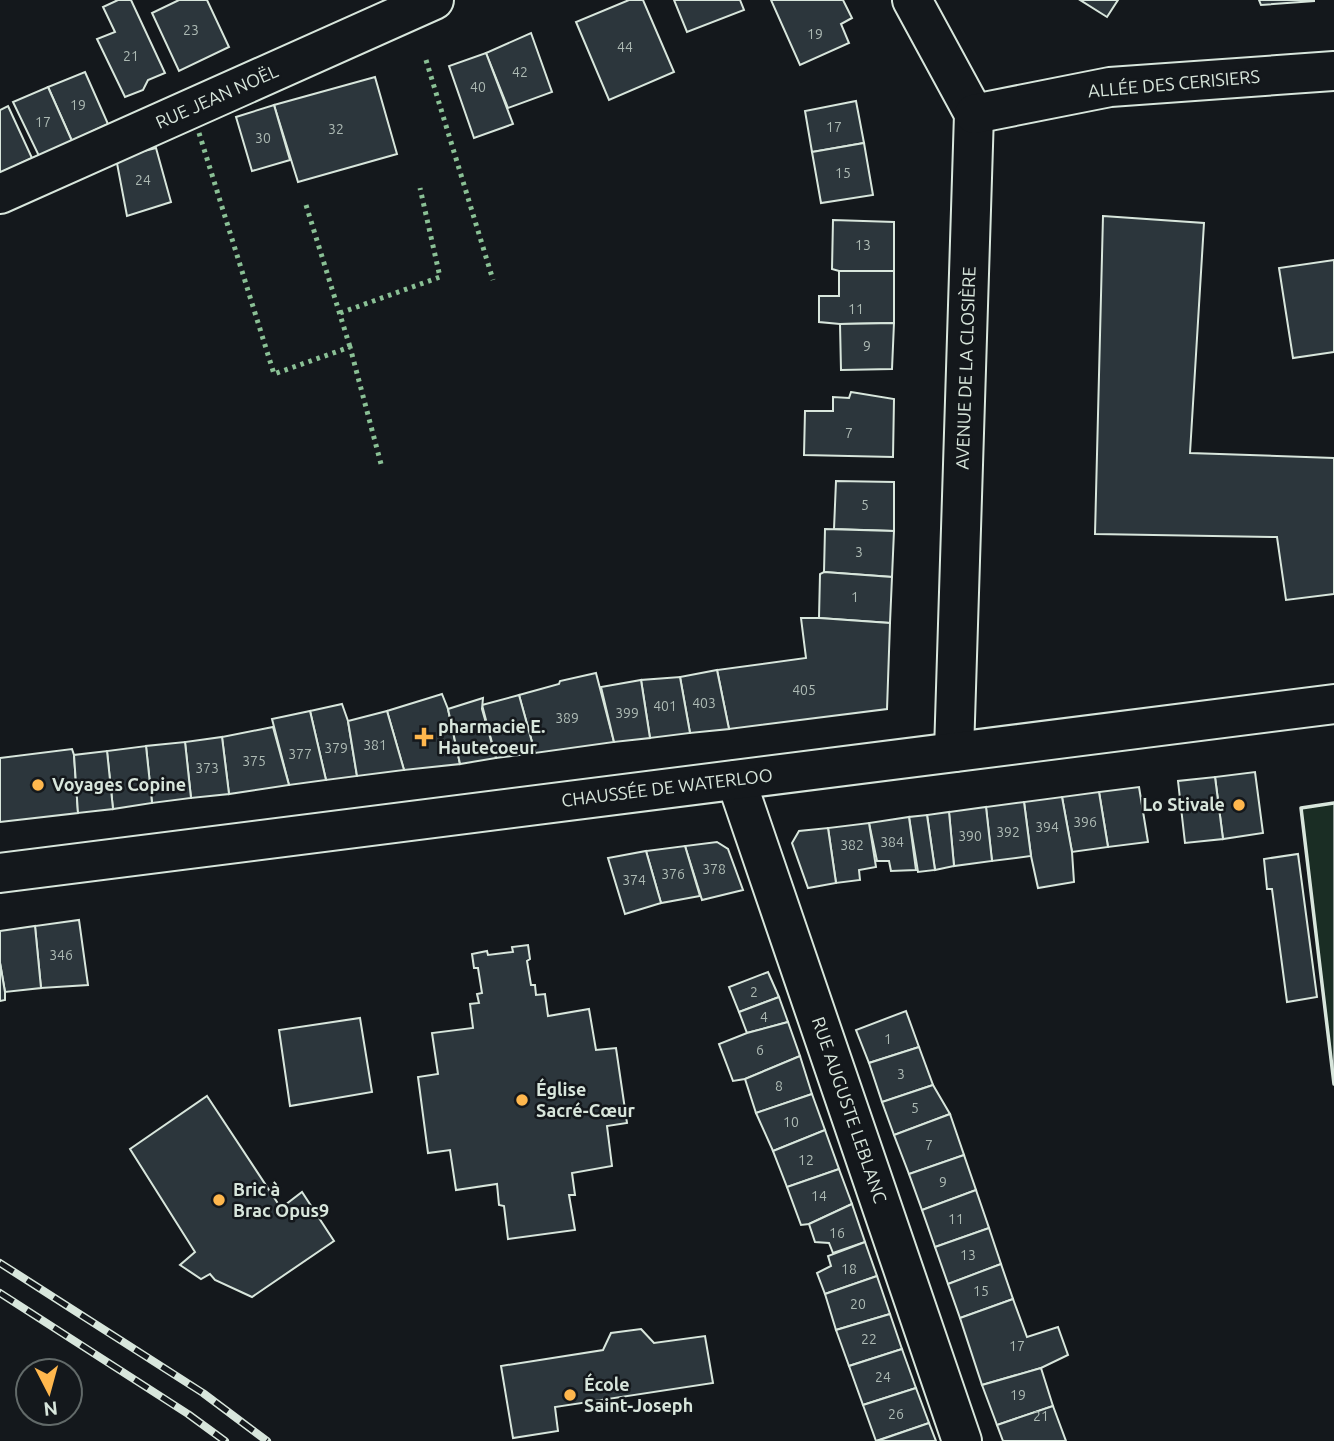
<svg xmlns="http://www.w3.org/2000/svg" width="1334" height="1441" viewBox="0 0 1334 1441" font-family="Ubuntu,sans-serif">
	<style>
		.green { fill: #1a2d24; stroke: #939e99; stroke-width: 2 }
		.building { fill: #2c363c; stroke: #d8e6dc; stroke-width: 2 }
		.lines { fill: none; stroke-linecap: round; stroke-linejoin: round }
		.minor-casing { stroke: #d8e6dc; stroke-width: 42 }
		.primary-casing { stroke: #d8e6dc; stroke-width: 42 }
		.minor { stroke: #14181c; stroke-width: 38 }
		.primary { stroke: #14181c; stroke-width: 38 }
		.rail-casing { stroke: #d8e6dc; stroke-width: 8 }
		.rail { stroke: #14181c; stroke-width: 5; stroke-dasharray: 16; stroke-linecap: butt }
		.hedge { stroke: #8ac095; stroke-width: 5; stroke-dasharray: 3.5 5; stroke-linecap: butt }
		.wall { stroke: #d8e6dc; stroke-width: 3.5 }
		.poi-dot { fill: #ffb74d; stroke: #14181c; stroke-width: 2.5 }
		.labels { text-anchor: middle; stroke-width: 5; stroke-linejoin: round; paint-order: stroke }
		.number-label { font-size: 14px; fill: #adbab4 }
		.street-label { font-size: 18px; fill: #d8e6dc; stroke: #14181c }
		.poi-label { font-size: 18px; font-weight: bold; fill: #d8e6dc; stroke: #14181c; text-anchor: start }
	</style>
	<rect width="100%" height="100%" fill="#14181c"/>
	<!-- green -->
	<path class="green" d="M1334,803v281l-33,-276z"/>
	<!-- building -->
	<g class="building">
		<path d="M118,0h13l34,73 -17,7 -5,10 -18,7 -28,-58 18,-7 -12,-25z"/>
		<path d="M179,0h28l22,47 -50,24 -27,-58z"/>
		<path d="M629,0h14l31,72 -65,28 -33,-78z"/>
		<path d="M674,0h66l4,10 -57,22z"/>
		<path d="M771,0h72l9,18 -11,6 8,19 -49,22z"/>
		<path d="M1080,0h38l-11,17z"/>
		<path d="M1259,0h55v1l-53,4z"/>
		<path d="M531,33l21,59 -44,16 -22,-55z"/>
		<path d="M486,53l27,71 -39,14 -25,-72z"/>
		<path d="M85,72l23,52 -36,17 -24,-54z"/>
		<path d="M375,77l22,77 -99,28 -24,-77z"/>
		<path d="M48,87l24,54 -33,15 -26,-54z"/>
		<path d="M856,101l8,42 -52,9 -7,-41z"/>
		<path d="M274,105l16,55 -38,11 -16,-54z"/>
		<path d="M8,106l24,52 -32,15v-63z"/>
		<path d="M864,143l9,52 -52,8 -9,-51z"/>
		<path d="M156,148l15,54 -44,14 -11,-58z"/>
		<path d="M1103,216l101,7 -14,230 144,5v136l-48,6 -9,-63 -182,-3z"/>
		<path d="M833,220l61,2v49h-55l-7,-2z"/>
		<path d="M1334,260v92l-41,6 -14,-90z"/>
		<path d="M839,271h55v52l-54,1 -21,-2v-26h20z"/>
		<path d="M894,323l-2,46 -51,1 -1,-46z"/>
		<path d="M851,392l43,7 -1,58 -89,-2 1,-44h28v-14l16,1z"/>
		<path d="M836,481l58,1v49l-60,-2z"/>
		<path d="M825,529l69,2 -2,46 -68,-5z"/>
		<path d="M824,572l68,5 -2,46 -71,-5 1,-44z"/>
		<path d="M801,618h18l71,5 -3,86 -158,20 -12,-59 89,-12z"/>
		<path d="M717,670l12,59 -39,4 -10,-56z"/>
		<path d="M596,673l18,69 -79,11 -16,-58 40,-11 1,-3z"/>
		<path d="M680,677l10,56 -40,5 -9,-58z"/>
		<path d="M641,680l9,58 -36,4 -13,-55z"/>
		<path d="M442,694l6,15 12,55 -56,6 -17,-59z"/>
		<path d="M519,695l16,58 -39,5 -14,-53z"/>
		<path d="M483,698l-1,11 14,49 -36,6 -12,-55z"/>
		<path d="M342,704l6,17 9,55 -31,4 -16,-69z"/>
		<path d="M310,711l16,69 -37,5 -17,-66z"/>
		<path d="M387,711l17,59 -47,6 -9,-55z"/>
		<path d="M273,727l16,58 -60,9 -7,-57z"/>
		<path d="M222,737l7,57 -38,4 -6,-56z"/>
		<path d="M185,742l6,56 -39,5 -6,-57z"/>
		<path d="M146,746l6,57 -39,6 -6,-58z"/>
		<path d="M72,749l2,6 4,58 -78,9v-64z"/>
		<path d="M107,751l6,58 -35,4 -4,-58z"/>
		<path d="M1255,772l8,61 -40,6 -8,-62z"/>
		<path d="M1215,777l8,62 -38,4 -7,-62z"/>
		<path d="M1139,787l9,55 -40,5 -9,-55z"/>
		<path d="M1099,792l9,55 -36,5 -10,-55z"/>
		<path d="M1062,797l10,55 2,30 -36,6 -7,-32 -7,-54z"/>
		<path d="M1024,802l7,54 -39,5 -6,-54z"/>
		<path d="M986,807l6,54 -38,5 -5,-54z"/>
		<path d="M949,812l5,54 -19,4 -8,-55z"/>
		<path d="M927,815l8,55 -17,2 -9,-55z"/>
		<path d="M909,817l7,53 -25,1 -2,-10h-12l-8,-38z"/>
		<path d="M869,823l7,44 -17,3 1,10 -24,3 -8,-55z"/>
		<path d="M828,828l8,55 -28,5 -16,-45 7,-12z"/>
		<path d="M717,842l11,7 15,41 -41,10 -17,-54z"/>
		<path d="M685,846l15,50 -39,7 -15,-52z"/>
		<path d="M646,851l15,52 -36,11 -17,-56z"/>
		<path d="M1298,854l19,143 -30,5 -15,-113h-5l-3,-30z"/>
		<path d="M79,920l9,65 -47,3 -6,-62z"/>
		<path d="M35,926l6,62 -36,4 -5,-29v-32z"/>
		<path d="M528,945l2,14 -3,2 4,24h4l1,10 9,-1 3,22 41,-7 7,41 20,-2 11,75 -20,3 5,40 -40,7 3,22h-6l6,35 -67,9 -4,-33 -5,-1 -2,-21 -41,6 -6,-40 -22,3 -10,-76 20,-3 -6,-41 41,-5 -3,-24 9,-1 -2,-9 5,-1 -4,-25h-4l-2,-14 15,-3 1,4 25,-3 -1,-5z"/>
		<path d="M0,963l5,29v8l-5,1z"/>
		<path d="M768,972l11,25 -40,15 -10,-25z"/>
		<path d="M779,997l9,25 -41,11 -8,-21z"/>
		<path d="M906,1011l13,36 -50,16 -13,-33z"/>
		<path d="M360,1018l12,74 -82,14 -11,-76z"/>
		<path d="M788,1022l12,34 -55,23 -12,2 -14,-37 28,-11z"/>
		<path d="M919,1047l14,38 -51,17 -13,-39z"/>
		<path d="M800,1056l12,38 -56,19 -11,-34z"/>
		<path d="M933,1085l17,29 -56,21 -12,-33z"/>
		<path d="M812,1094l13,36 -52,21 -17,-38z"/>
		<path d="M207,1096l74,112 21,-16 32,49 -82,56 -37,-17 -5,-6 -9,5 -21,-14 15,-13 -65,-103z"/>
		<path d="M950,1114l14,41 -55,19 -15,-39z"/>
		<path d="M825,1130l14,39 -52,18 -14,-36z"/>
		<path d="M964,1155l12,35 -54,20 -13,-36z"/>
		<path d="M839,1169l13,35 -43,20 -8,1 -14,-38z"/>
		<path d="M976,1190l13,38 -54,19 -13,-37z"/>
		<path d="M852,1204l13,38 -32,11 -4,-10 -14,-1 -6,-18z"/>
		<path d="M989,1228l12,36 -53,20 -13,-37z"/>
		<path d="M865,1242l12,34 -52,18 -8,-21 14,-7 -3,-10z"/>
		<path d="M1001,1264l12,35 -53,19 -12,-34z"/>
		<path d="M877,1276l13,38 -54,16 -11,-36z"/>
		<path d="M1013,1299l14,38 31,-10 10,28 -27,13 -59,17 -22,-67z"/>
		<path d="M890,1314l12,35 -53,17 -13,-36z"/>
		<path d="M641,1329l13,14 51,-7 8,47 -158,24 3,24 -45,7 -12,-72 102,-16 8,-17z"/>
		<path d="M902,1349l14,39 -53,17 -14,-39z"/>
		<path d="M1041,1368l12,38 -56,19 -15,-40z"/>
		<path d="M916,1388l13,35 -53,18 -13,-36z"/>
		<path d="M1053,1406l13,35h-63l-6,-16z"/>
		<path d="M929,1423l7,18h-59z"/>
	</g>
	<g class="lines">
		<!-- minor casing -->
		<g class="minor-casing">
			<g id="minor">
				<path d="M912,0l62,114 -20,638"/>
				<path d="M974,114l136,-27 224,-16"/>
				<path d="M0,194l434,-194"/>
				<path d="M736,780l226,661"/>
			</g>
		</g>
		<!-- primary casing -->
		<g class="primary-casing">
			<path id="primary" d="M0,873l1334,-169"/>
		</g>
		<!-- minor -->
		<use href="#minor" class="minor"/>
		<!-- primary -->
		<use href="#primary" class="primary"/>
		<!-- rail casing -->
		<g class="rail-casing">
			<g id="rail">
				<path d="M0,1263l203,130 64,48"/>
				<path d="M0,1293l188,121 37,27"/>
			</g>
		</g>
		<!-- rail -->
		<use href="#rail" class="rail"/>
		<!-- hedge -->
		<g class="hedge">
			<path d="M426,60l67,220"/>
			<path d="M199,133l75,241 76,-27 31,117"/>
			<path d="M306,205l44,142"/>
			<path d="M340,313l100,-36 -20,-89"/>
		</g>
		<!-- wall -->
		<path class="wall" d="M1334,803l-33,5 33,276"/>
	</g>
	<!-- markers -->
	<g class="poi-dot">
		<path d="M420.5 726.5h7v7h7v7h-7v7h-7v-7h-7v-7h7z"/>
		<circle cx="38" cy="785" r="7"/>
		<circle cx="1239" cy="805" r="7"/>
		<circle cx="522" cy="1100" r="7"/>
		<circle cx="219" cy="1200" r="7"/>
		<circle cx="570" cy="1395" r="7"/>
	</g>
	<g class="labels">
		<!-- number labels -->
		<g class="number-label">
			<text x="191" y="35">23</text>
			<text x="815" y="39">19</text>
			<text x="625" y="52">44</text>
			<text x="131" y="61">21</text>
			<text x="520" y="77">42</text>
			<text x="478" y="92">40</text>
			<text x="78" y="110">19</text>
			<text x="43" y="127">17</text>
			<text x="834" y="132">17</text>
			<text x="336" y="134">32</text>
			<text x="263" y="143">30</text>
			<text x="843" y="178">15</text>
			<text x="143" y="185">24</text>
			<text x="863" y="250">13</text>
			<text x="856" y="314">11</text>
			<text x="867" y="351">9</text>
			<text x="849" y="438">7</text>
			<text x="865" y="510">5</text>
			<text x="859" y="557">3</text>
			<text x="855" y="602">1</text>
			<text x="804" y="695">405</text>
			<text x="704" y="708">403</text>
			<text x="665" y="711">401</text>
			<text x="627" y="718">399</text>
			<text x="567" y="723">389</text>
			<text x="375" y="750">381</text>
			<text x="336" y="753">379</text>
			<text x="300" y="759">377</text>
			<text x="254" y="766">375</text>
			<text x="207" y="773">373</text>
			<text x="1085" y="827">396</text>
			<text x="1047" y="832">394</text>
			<text x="1008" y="837">392</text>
			<text x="970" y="841">390</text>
			<text x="892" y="847">384</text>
			<text x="852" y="850">382</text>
			<text x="714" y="874">378</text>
			<text x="673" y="879">376</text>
			<text x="634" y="885">374</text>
			<text x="61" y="960">346</text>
			<text x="754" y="997">2</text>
			<text x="764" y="1022">4</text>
			<text x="888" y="1044">1</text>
			<text x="760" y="1055">6</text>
			<text x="901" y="1079">3</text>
			<text x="779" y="1091">8</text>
			<text x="915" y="1113">5</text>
			<text x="791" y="1127">10</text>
			<text x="929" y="1150">7</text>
			<text x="806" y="1165">12</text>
			<text x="943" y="1187">9</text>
			<text x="819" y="1201">14</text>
			<text x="956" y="1224">11</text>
			<text x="837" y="1238">16</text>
			<text x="968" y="1260">13</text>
			<text x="849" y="1274">18</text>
			<text x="981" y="1296">15</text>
			<text x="858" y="1309">20</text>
			<text x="869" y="1344">22</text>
			<text x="1017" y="1351">17</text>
			<text x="883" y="1382">24</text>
			<text x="1018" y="1400">19</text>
			<text x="896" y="1419">26</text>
			<text x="1041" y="1421">21</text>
		</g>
		<!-- street labels -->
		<g class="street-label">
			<text transform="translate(1174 84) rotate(-5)" y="6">ALLÉE DES CERISIERS</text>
			<text transform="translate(217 97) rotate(-24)" y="6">RUE JEAN NOËL</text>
			<text transform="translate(966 368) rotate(-88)" y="6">AVENUE DE LA CLOSIÈRE</text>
			<text transform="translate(667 788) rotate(-7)" y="6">CHAUSSÉE DE WATERLOO</text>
			<text transform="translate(849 1110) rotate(71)" y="6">RUE AUGUSTE LEBLANC</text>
		</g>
		<!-- poi labels -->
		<g class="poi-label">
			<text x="438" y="733">pharmacie E.<tspan x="438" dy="21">Hautecoeur</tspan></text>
			<text x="52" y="791">Voyages Copine</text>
			<text x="1225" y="811" text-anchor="end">Lo Stivale</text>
			<text x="536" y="1096">Église<tspan x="536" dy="21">Sacré-Cœur</tspan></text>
			<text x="233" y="1196">Bric à<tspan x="233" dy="21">Brac Opus9</tspan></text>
			<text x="584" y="1391">École<tspan x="584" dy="21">Saint-Joseph</tspan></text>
		</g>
	</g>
	<!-- north arrow -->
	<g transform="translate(49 1392) rotate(174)"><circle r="33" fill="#14181c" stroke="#626a69" stroke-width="2"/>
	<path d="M0-5L12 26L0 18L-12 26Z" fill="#ffb74d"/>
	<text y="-10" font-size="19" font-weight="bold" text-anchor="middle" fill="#d8e6dc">N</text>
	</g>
</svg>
